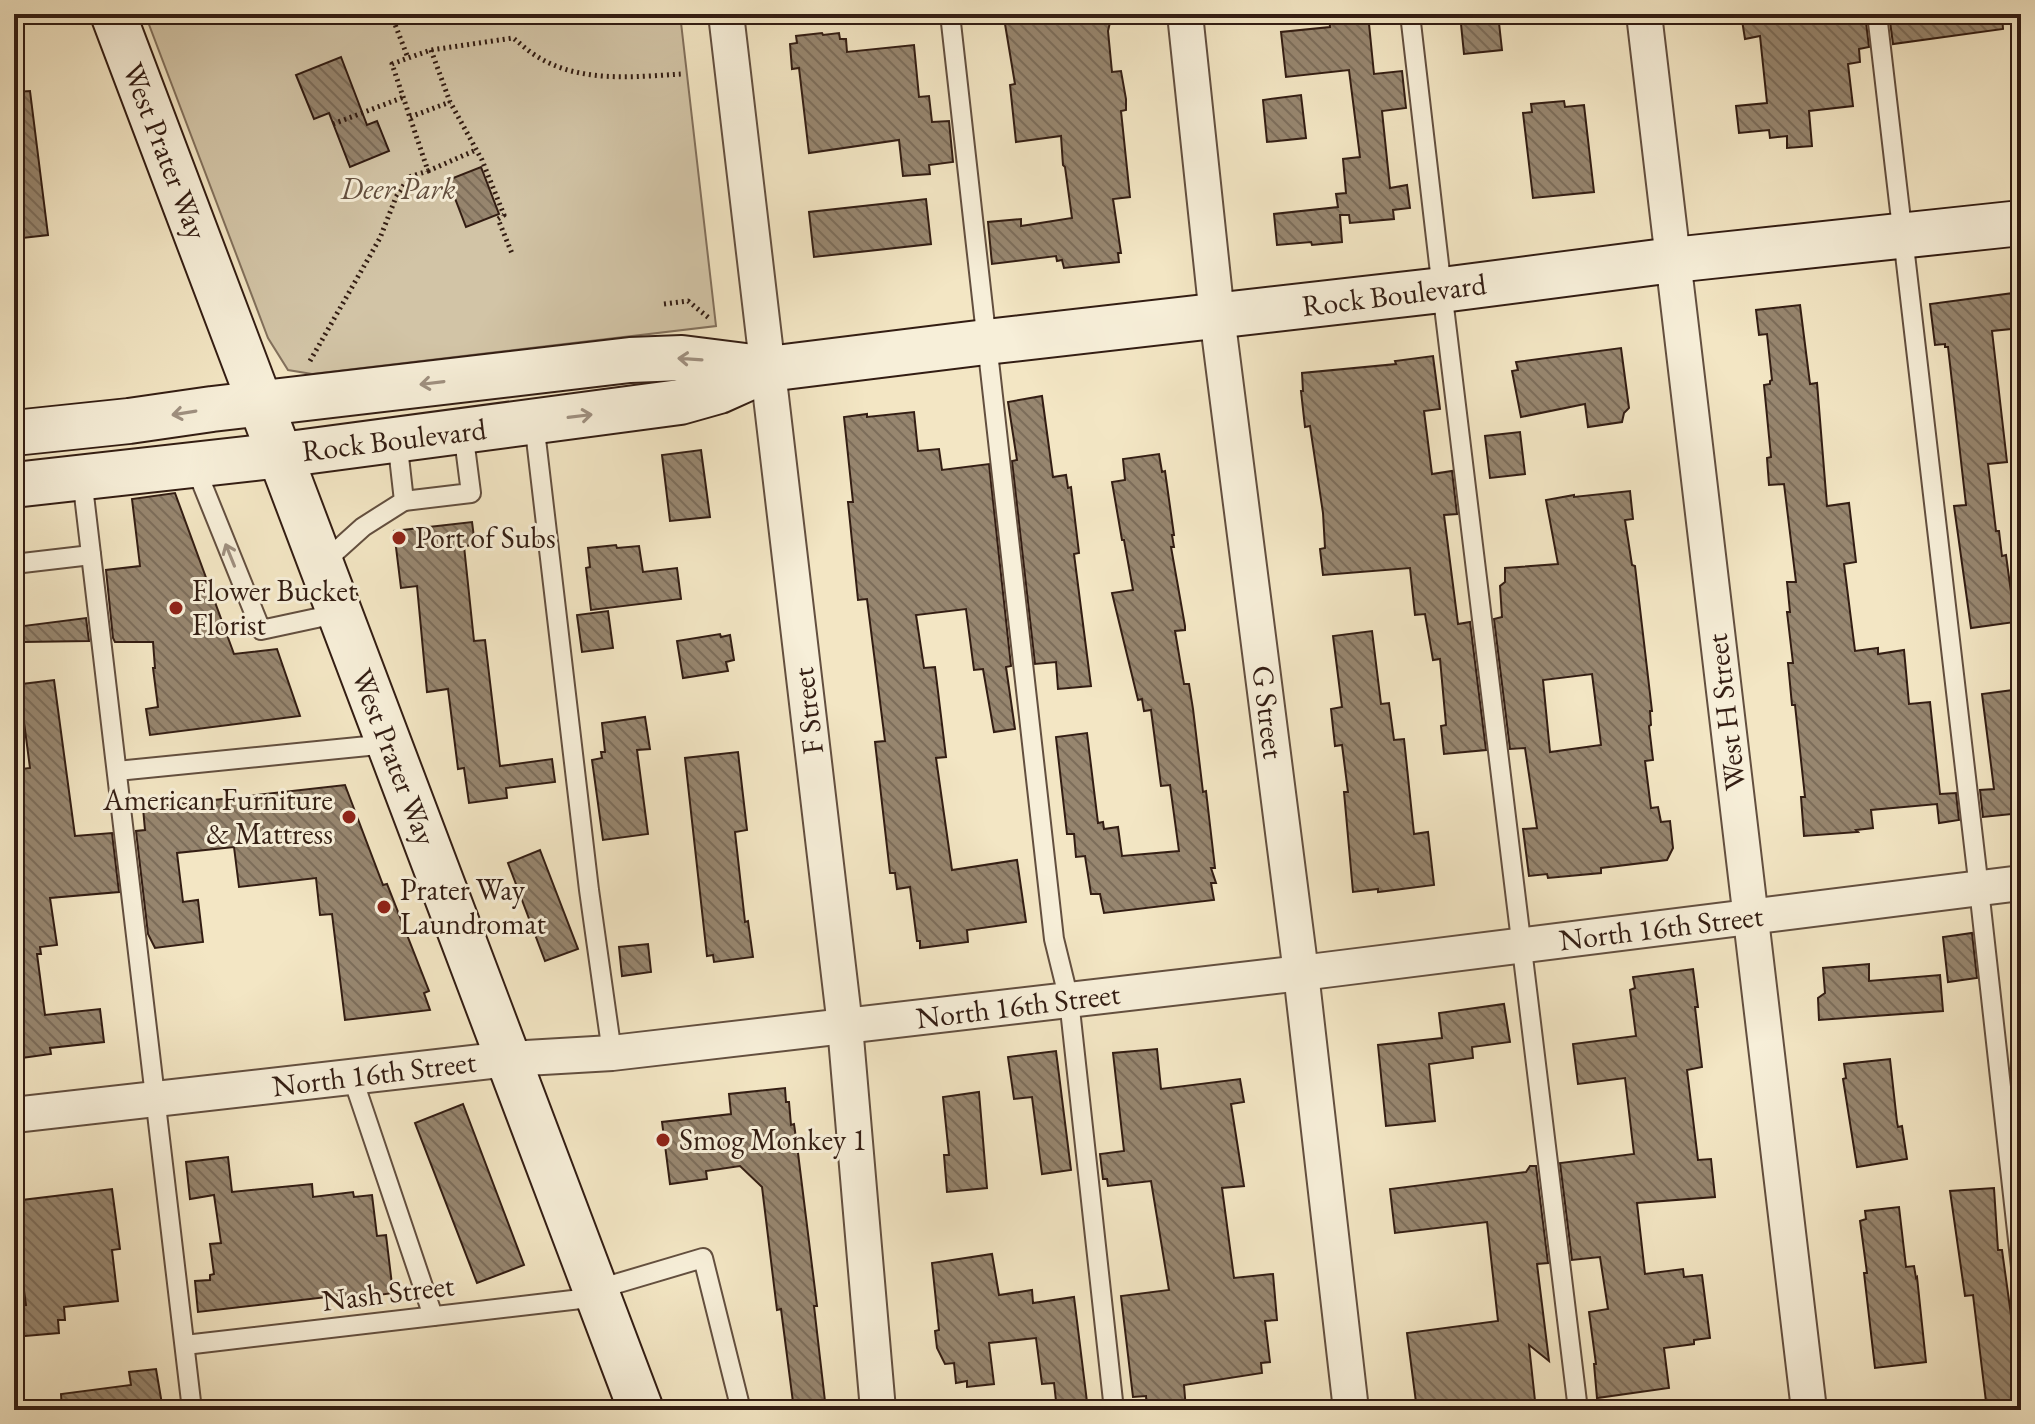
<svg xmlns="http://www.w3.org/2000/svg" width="2035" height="1424" viewBox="0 0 2035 1424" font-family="'EB Garamond',serif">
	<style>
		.green { fill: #d2c4a6; stroke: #82705c; stroke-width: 2 }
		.building { fill: url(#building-back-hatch); stroke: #331d13; stroke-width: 2; fill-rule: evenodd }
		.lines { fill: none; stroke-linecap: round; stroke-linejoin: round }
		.service-casing { stroke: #634f3f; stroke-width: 22 }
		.minor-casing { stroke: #634f3f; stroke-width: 38 }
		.secondary-casing { stroke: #331d13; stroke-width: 48 }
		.path { stroke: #331d13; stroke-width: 5; stroke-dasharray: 2 4; stroke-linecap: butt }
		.service { stroke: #f7efd9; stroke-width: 18 }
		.minor { stroke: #f7efd9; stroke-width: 34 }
		.secondary { stroke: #f7efd9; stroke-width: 44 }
		.oneway { stroke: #9f9080 }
		.poi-dot { fill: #8f2418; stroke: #f7efd9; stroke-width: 3 }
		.labels { text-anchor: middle; stroke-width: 6; stroke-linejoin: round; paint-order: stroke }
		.street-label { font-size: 30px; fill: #331d13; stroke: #f7efd9 }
		.park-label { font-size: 30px; font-style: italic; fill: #634f3f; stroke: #f7efd9 }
		.poi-label { font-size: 30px; fill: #331d13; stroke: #f7efd9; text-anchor: start }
	</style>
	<defs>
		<pattern id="building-back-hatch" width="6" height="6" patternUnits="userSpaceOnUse" patternTransform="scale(2)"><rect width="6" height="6" fill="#97866f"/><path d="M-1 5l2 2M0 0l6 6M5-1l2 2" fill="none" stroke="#7c6d5a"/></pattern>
	</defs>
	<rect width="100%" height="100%" fill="#f3e6c4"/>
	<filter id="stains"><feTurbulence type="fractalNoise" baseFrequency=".0025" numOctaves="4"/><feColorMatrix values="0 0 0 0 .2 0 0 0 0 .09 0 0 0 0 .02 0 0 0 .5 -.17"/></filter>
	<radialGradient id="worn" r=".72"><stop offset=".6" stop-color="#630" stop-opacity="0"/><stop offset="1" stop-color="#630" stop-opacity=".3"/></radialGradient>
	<!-- green -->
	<path class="green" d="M145,14h535l36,312 -404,48 -24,-4 -20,-32z"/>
	<!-- building -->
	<g class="building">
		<path d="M1032,14h12v5l40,-5h28l-4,17 4,41 9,-1 5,28v11l-5,1 9,86 -17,2 8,54h-3l1,9 -55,6 -2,-8 -5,1 -1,-5 -64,8 -4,-42 33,-3v7l51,-8 -7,-51 -2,-2 -2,-29 -45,6 -6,-57 5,-1 -11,-66z"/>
		<path d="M1358,14h10l6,60 28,-3 4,37 -24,3 8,77 17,-3 3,23 -17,2 1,9 -44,4 -1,-8h-9l2,27 -30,3 -1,-3 -34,3 -3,-31 64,-7 -2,-13 10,-1 -3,-34 17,-2 -11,-87 -63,7 -5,-45 49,-5 -1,-10z"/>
		<path d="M1460,14h38l4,36 -38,4z"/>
		<path d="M1741,14h124l4,33 -10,2 1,13 -12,2 5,42 -44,5 3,35 -25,2v-12l-17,2 -1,-8 -30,3 -3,-27 31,-3 -7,-67 -15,3z"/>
		<path d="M1889,14h113l1,15 -110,15z"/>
		<path d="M822,33l1,2 16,-2 1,6h6l1,13 67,-7 5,52 10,-1 3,26 17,-1 4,41 -24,3 1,9 -27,2 -4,-36 -90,13 -10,-85 -7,1 -2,-25 7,-1 -1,-7z"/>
		<path d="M341,57l26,68 10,-4 12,30 -39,16 -21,-54 -15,6 -18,-44z"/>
		<path d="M30,91l18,144 -34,4v-147z"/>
		<path d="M1301,95l5,43 -39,4 -4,-42z"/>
		<path d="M1564,101l1,6 19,-2 10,87 -61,6 -10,-85 9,-1 -1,-8z"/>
		<path d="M481,167l18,47 -33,13 -18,-47z"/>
		<path d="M926,199l5,45 -117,13 -5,-45z"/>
		<path d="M2021,292v36l-29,3 15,131 -19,2 8,67h3l3,25 4,-1 9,67 -44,6 -17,-122 12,-1 -18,-158h-3v-3l-10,1 -5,-41z"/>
		<path d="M1800,305l10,79 7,-1 10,123 22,-3 7,59 -12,2 11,87 23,-3v6l26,-4 5,54 21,-2 10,92 16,-1 3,27 -20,3 -2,-19 -66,6 2,18 -17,2 2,2 -54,4 -3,-39h4l-10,-92h-3l-4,-42h5l-6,-51h3l-3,-30h9l-12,-98 -15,1 -2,-27 4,-1 -7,-72 6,-1v-3l2,-1 -5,-46 -8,1 -3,-25z"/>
		<path d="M1621,348l8,60 -5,5 -2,9 -34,5 -3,-23 -64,13 -9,-46 6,-1 -2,-8z"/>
		<path d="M1433,356l7,53 -16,2 8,63 20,-3 5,43 -13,1 14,109 12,-2 16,128 -42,4 -3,-28 5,-1 -6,-66 -7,1 -8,-46 -10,1 -5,-47 -87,7 -3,-26 5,-1 -2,-35 -13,-87 -5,1 -4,-36h2l-1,-18 94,-9 -1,-3z"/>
		<path d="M1042,396l11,81 13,-2 2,13 3,-1 8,66 -5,1 17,132 -33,3 -2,-27 -21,2 -23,-203 5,-1 -9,-58z"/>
		<path d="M914,412l4,39 21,-2 3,21 47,-6 22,202 -5,1 9,62 -21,3 -11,-63 -9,1 -8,-61 -50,6 8,53 11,-1 11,90 -10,1 16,112 65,-10 9,62 -59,8 1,12 -48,6v-7h-3l-7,-54 -13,2 -2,-16h-5l-15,-131 10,-1 -18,-142 -9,1 -10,-98h5l-9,-85 23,-3v3z"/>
		<path d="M1520,432l5,42 -35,4 -5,-42z"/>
		<path d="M701,450l9,67 -40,4 -8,-66z"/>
		<path d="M1159,454l3,18 3,-1 9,64h-2l2,12h-3l14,79v4l-10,1 9,53h5l4,25 10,83 3,-1 9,77h-4l5,15h-5l3,17 -110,13 -4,-19h-9l-6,-38 -9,1 -2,-23h-7l-11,-97 31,-4 11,90 5,-1 1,7 14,-2 4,29 57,-5 -9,-66 -9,1 -10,-76 -7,1 -2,-12 -4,1 -26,-107 21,-3 -9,-50h-2l-10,-58 13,-2 -2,-21z"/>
		<path d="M1630,491l3,28 -8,1 7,45 3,1 17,145h-2l1,14 -2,1 4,34 -8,1 6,47 7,-1 3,15 9,-1 3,27 -6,12 -66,8v5l-53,5 -1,-4 -18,2 -6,-47 14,-1 -12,-80 -15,1 -16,-130 8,-2 -2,-31 5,-4v-14l53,-4 -12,-64 28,-5v2zM1592,674l9,71 -51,7 -7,-72z"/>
		<path d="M175,493l59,161 43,-5 23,67 -150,19 -4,-26 12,-2 -5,-39h2l-2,-26h-38l-2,-4 -7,-68 34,-4 -8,-67z"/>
		<path d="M472,522l3,23 -11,1 10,95 11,-1 15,126 52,-7 3,23 -49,6 1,10 -38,5 -5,-35 -6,1 -10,-80 -21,3 -10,-106 -16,2 -7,-57z"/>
		<path d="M616,545l1,3 22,-2 4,26 34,-4 4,31 -90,11 -5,-42 4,-1 -2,-19z"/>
		<path d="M608,611l5,37 -31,4 -5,-37z"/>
		<path d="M86,618l3,23 -65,1 -1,-16z"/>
		<path d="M1372,631l9,73 8,-1 5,37 10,-1 10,95 14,-2 6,53 -56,7v-3l-25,3 -9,-100h4l-6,-47 -7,1 -4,-37 11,-2 -9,-71z"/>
		<path d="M720,634l1,3 9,-2 4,25 -8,2 2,9 -45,7 -6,-37z"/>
		<path d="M54,680l21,156 37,-3 7,59 -69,6 7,47 -17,2 1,7h-4l8,61 55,-6 4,33 -54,6 1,6 -37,5v-289l16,-2 -6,-46 -10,1v-38z"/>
		<path d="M2021,689v124l-38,4 -3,-27 14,-1 -12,-95z"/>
		<path d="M645,717l5,32 -13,1 11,84 -45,6 -11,-80 10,-2 -1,-6h4l-3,-29z"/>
		<path d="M738,752l9,78 -12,2 10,90 3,-1 5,36 -39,5 -1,-7 -6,1 -22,-198z"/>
		<path d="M345,785l38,100 4,-1 42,107 -5,2 6,17 -85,10 -13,-106 -12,1 -4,-37 -77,9 -5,-40 -57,6 6,49 15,-2 5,42 -48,6 -7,-14 -12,-103 9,-1 -2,-22z"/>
		<path d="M540,850l38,99 -33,12 -37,-98z"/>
		<path d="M1972,933l5,45 -29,4 -5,-45z"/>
		<path d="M648,944l3,28 -29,4 -3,-29z"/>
		<path d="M1869,964v17l71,-6 3,36 -124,9 -1,-22 7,-5 -2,-25z"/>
		<path d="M1693,969l5,38h-3l7,60 -15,3 11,90 13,-1 4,38 -78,6 8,71 38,-5 1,8 18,-2 8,63 -16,2v4l-30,4 5,40 -72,10 -3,-34h2l-7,-52 19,-3 -8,-52 -28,3 -12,-97 74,-9 -9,-76 -47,6 -5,-40 63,-8 -6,-46 5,-2 -2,-11z"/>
		<path d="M1504,1004l6,38 -38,5 1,11 -44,6 6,57 -49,5 -8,-81 64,-7 -3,-25z"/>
		<path d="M1157,1049l4,40 79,-10 4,23 -13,2 13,82 -22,2 12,90 39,-4 4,46 -12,1 5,41 -9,1 1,10 -78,12 2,25h-39l-1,-14 -13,1 -12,-101 48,-6 -18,-109 -43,5 -1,-7h-4l-3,-25 24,-3 -11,-98z"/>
		<path d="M1056,1051l15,119 -29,4 -10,-77 -18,2 -6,-42z"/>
		<path d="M1890,1059l7,63 1,5 4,-1 5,33 -50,8 -14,-88 3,-1 -2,-14z"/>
		<path d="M785,1088l1,14h3l2,23 3,-1 3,21 20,161h-3l12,104h-32l-13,-101 -4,1 -15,-123 -22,-21 -34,5 1,8 -37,5 -8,-62 69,-8 -2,-20z"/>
		<path d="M979,1092l8,96 -40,4 -3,-37h5l-6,-58z"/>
		<path d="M463,1104l61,161 -47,18 -62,-160z"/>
		<path d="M228,1157l4,35 80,-8 1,13 40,-5 1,5 18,-2 5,41 9,-1 7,58 -49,7v-5l-146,17 -3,-31 15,-1v-5l4,-1 -4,-30 11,-1 -7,-48 -24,4 -4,-37z"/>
		<path d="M1530,1166h6l12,97 -11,1 12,97 -20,-16 7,65h-119l-10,-77 91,-12 -11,-99 -92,11 -5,-44 136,-17z"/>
		<path d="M1994,1188l4,62h4l9,65h2l7,46h-4l5,49h-34l-14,-115 -8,1 -15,-105z"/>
		<path d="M112,1189l8,60 -8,1 6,51 -54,6 1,13h-7l1,13 -45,4v-31l12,-1 -12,-87v-17z"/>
		<path d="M1899,1207l7,60 8,-1 2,12 1,-1 9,85 -51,6 -11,-95h3l-7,-52 6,-2 -1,-8z"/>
		<path d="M992,1254l7,41 33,-5 1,13 41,-6 14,113h-31l-3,-27 -12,1 -6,-46 -47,5 5,41 -27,3v-6l-11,2 -2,-20 -9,1 -8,-16 -2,-17 4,-1 -7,-67z"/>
		<path d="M156,1369l7,41h-101l-1,-16 70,-9 -2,-13z"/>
	</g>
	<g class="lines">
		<!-- service casing -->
		<g class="service-casing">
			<g id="service">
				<path d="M950,14l104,925 15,61 45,410"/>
				<path d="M1410,14l32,276 136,1120"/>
				<path d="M1877,14l102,875 42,378"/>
				<path d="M534,422l55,468 23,163"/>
				<path d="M194,464l67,166 79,-17"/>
				<path d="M82,478l110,932"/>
				<path d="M404,501l67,-8 -8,-62"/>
				<path d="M323,563l40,-36 41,-26 -7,-62"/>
				<path d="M14,564l77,-9"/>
				<path d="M117,771l271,-27"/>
				<path d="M352,1076l81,240"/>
				<path d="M595,1290l108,-32 38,152"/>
				<path d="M185,1345l413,-48"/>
			</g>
		</g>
		<!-- minor casing -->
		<g class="minor-casing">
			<g id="minor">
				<path d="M726,14l119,1012 33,384"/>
				<path d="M1185,14l32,302 84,657 50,437"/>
				<path d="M1644,14l165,1396"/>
				<path d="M14,1115l494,-56 104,-6 689,-80 720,-90"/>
			</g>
		</g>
		<!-- secondary casing -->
		<g class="secondary-casing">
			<g id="secondary">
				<path d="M113,14c178,465 351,931 528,1396"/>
				<path d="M14,433l115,-12 83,-12 418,-49 52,-2 86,11 218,-27 456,-52 231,-30 348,-37"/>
				<path d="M14,485l267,-30 399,-53 39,-11 49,-22"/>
			</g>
		</g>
		<!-- path -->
		<g class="path">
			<path d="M391,14l17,44 23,-8 82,-12c8,6 16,14 25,19 42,26 96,20 143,17"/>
			<path d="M431,50l19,52 32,58 22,55 -6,4 15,37"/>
			<path d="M410,117l40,-15"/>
			<path d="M333,124l71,-27"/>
			<path d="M428,171l48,-21"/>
			<path d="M664,304l24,-3 21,17"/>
			<path d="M310,361l70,-123 16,-41 13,-20 19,-6 -36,-107 16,-6"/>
		</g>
		<!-- service -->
		<use href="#service" class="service"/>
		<!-- minor -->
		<use href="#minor" class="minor"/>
		<!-- secondary -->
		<use href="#secondary" class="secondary"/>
	</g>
	<!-- one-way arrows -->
	<defs><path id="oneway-shaft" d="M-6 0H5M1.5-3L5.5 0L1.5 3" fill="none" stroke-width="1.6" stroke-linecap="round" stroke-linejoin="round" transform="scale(2)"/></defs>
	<g class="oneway">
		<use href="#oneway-shaft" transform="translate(690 359) rotate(-176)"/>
		<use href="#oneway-shaft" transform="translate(432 383) rotate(173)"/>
		<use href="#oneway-shaft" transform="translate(184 413) rotate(171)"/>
		<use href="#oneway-shaft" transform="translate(580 416) rotate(-7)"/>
		<use href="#oneway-shaft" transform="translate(230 555) rotate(-112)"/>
	</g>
	<!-- markers -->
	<g class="poi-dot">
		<circle cx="399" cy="538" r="8"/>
		<circle cx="176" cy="608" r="8"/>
		<circle cx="349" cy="817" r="8"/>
		<circle cx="384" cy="907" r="8"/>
		<circle cx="663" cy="1140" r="8"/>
	</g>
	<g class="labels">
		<!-- street labels -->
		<g class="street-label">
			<text transform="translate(165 151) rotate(69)" y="10">West Prater Way</text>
			<text transform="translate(1394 295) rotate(-7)" y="10">Rock Boulevard</text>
			<text transform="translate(394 440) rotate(-7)" y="10">Rock Boulevard</text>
			<text transform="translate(808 711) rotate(-97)" y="10">F Street</text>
			<text transform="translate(1268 712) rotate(83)" y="10">G Street</text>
			<text transform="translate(1726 712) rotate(-97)" y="10">West H Street</text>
			<text transform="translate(394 757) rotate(69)" y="10">West Prater Way</text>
			<text transform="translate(1661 928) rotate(-7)" y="10">North 16th Street</text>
			<text transform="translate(1018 1006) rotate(-7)" y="10">North 16th Street</text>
			<text transform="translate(374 1074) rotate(-7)" y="10">North 16th Street</text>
			<text transform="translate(388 1293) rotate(-7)" y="10">Nash Street</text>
		</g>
		<!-- park labels -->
		<g class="park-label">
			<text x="398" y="199">Deer Park</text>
		</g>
		<!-- poi labels -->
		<g class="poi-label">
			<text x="415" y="548">Port of Subs</text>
			<text x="192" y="601">Flower Bucket<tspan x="192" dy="34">Florist</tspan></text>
			<text x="333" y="810" text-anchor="end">American Furniture<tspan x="333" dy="34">&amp; Mattress</tspan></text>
			<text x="400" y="900">Prater Way<tspan x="400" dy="34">Laundromat</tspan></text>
			<text x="679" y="1150">Smog Monkey 1</text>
		</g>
	</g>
	<!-- margin -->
	<rect width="2035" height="1424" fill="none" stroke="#f3e6c4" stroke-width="48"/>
	<rect x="16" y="16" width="2003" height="1392" fill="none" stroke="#331d13" stroke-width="4"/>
	<rect x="24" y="24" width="1987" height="1376" fill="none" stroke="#331d13" stroke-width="2"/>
	<rect width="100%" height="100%" filter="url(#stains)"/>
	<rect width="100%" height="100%" fill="url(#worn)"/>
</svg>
